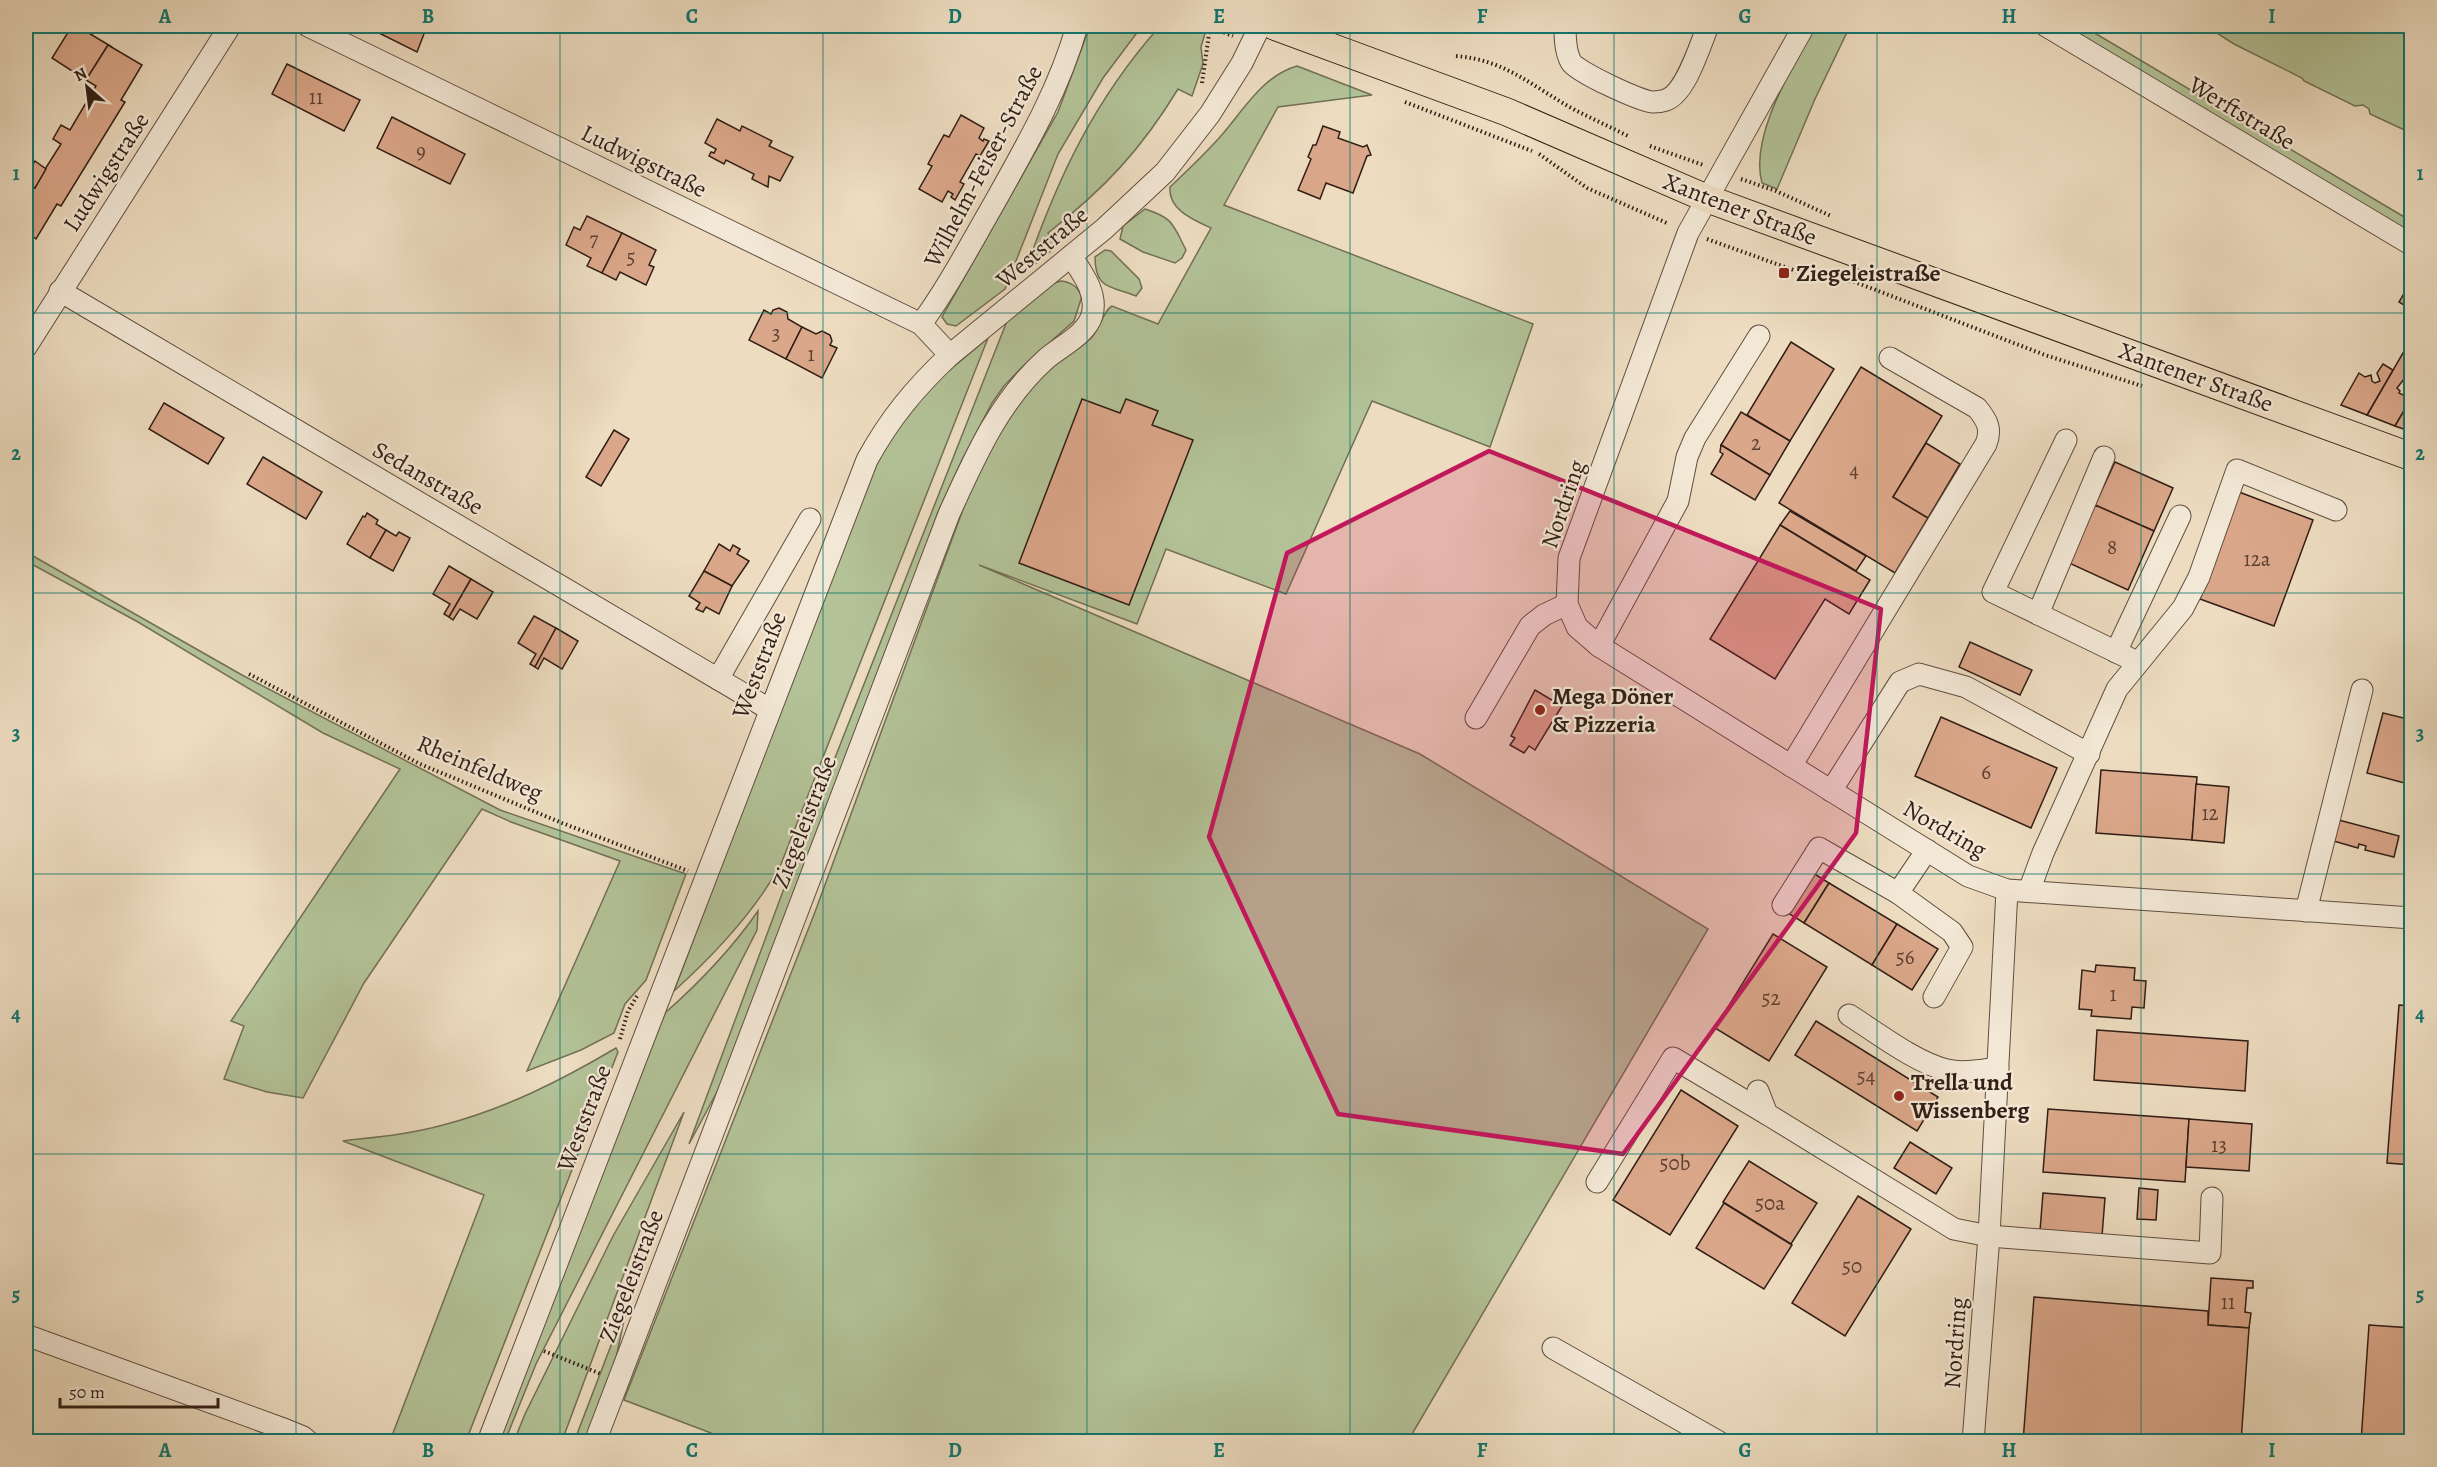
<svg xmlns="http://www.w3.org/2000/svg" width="2437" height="1467" viewBox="0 0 2437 1467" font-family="Alegreya,serif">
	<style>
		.green { fill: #b3c297; stroke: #727056; stroke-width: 1.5 }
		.building { fill: #dba78a; stroke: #311e15; stroke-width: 1.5 }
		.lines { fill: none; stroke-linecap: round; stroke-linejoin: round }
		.minor-casing { stroke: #604e40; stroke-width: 23 }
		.major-casing { stroke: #311e15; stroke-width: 29 }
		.path { stroke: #311e15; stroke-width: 4; stroke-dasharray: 1.5 3; stroke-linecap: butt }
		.minor { stroke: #f3e8d6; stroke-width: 21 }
		.major { stroke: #eddcc0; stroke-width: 27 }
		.marked { fill: #c2185b; fill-opacity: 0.2; stroke: #c2185b; stroke-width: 4.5; stroke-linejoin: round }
		.grid { fill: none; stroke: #0f766e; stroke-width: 1.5; stroke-opacity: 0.55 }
		.poi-dot { fill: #8f2418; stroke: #f3e8d6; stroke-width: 2 }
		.labels { text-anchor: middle; stroke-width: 4.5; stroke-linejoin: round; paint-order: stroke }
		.number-label { font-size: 21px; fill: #5c4032 }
		.street-label { font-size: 24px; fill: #311e15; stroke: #f3e8d6 }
		.poi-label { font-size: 24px; font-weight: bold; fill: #311e15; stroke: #f3e8d6; text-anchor: start }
		.neatline { fill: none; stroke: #0f766e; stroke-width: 2 }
		.grid-label { font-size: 20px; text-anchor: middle; font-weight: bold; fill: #0f766e }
	</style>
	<rect width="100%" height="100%" fill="#eddcc0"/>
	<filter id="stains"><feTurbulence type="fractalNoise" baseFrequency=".00333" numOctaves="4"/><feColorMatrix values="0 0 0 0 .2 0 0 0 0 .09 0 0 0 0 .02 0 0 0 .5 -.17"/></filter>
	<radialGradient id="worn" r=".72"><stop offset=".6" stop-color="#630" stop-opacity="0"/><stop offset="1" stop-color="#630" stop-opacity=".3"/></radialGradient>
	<!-- green -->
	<g class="green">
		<path d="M1090,26h52l-39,52 -45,76 -53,135 -49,37 -9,-2 -5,-7 116,-205z"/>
		<path d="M1160,26h33l13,4 -5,17 2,17 -11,32 -14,-7c-37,61 -74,100 -130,144l9,13 -32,26c32,-93 69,-172 135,-246z"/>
		<path d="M1814,26h36l-35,73 -38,90 -15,-6c-13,-46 31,-117 52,-157z"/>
		<path d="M2063,26h20l328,195v13z"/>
		<path d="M2206,26h205v107l-41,-19 -1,-5 -6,-4 -8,1 -51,-25 -2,-3 -68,-34z"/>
		<path d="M1297,66l75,29 -94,12 -54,98 309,119 -43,123 -118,-46 -86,193 -120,-45 -29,75 -158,-59 441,189 288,175 -300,512h-676l-108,-41 191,-488 165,-449c19,-30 37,-61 62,-87 14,-14 33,-23 48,-37 10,-9 12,-27 22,-33l46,18 53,-96c-17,-8 -43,-18 -41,-41 17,-16 34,-32 50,-50 23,-26 42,-61 77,-71z"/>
		<path d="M1145,209c29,9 28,16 41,41l-4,8 -7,5 -32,-11 -23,-13 3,-13z"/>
		<path d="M1105,250l6,1 28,28 3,9 -6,8c-26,-10 -41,-7 -41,-39z"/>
		<path d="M1061,281c11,1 16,6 21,15l-8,25 -52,46 -18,19 -12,17 -30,57 -24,52 -155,427 -51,125 -43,80 103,-277 215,-546 47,-38z"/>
		<path d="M988,338l-207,526c-27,49 -66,90 -107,127l194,-511 23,-44 42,-52z"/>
		<path d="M26,552l216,123 258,135 186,64 -40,106 -21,24 -11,29 -33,17 -54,21 93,-210 -109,-39 -29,-13 -118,174 -61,115 -36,-6 -43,-13 20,-53 -13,-5 169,-252 -77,-36 -185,-111 -112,-61z"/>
		<path d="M758,911l-1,19 -221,434 -31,77 -7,1 167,-429c35,-31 66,-63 93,-102z"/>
		<path d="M616,1048l2,4 -152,389h-76l94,-246 -141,-54c33,-4 68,-7 100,-16 62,-16 119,-45 173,-77z"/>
		<path d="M684,1112l-122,329h-48l11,-27 88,-178z"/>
		<path d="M628,1301l-14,67 -27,73 -13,1z"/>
	</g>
	<!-- building -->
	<g class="building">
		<path d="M72,26h5l35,21 -4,-2 -22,35 -34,-22z"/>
		<path d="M79,26h18l-5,8z"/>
		<path d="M365,26h62l-10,26z"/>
		<path d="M108,45l34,20 -21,35 4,2 -64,104 -4,-2 -21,35 -10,-8v-48l9,5 5,-11 21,-33 -8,-5 8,-14 9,5 26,-44 -10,-6z"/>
		<path d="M287,64l73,36 -16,31 -72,-37z"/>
		<path d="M961,115l23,13 -5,10 4,3 1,-2 5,2 -9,15 -4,-2 -16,28 4,2 -9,16 -4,-3 2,-3 -5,-3 -6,11 -23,-13 13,-23 -4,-2 16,-29 5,2z"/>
		<path d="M392,117l73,37 -15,30 -73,-36z"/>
		<path d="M717,119l23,12 2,-5 30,15 -3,5 24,11 -13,24 -11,-5 -1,11 -16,-8 2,-5 -28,-14 -2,4 -15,-8 2,-4 3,1 2,-4 -11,-6z"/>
		<path d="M1323,126l17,6 -2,6 25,9 4,-2 4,10 -4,1 -14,37 -27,-10 -6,16 -22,-9 13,-31 -3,-2 5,-12h3z"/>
		<path d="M35,161l11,8 -11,19 -9,-5v-19l5,3z"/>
		<path d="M587,216l35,17 -20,40 -15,-7 4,-8 -25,-13 8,-18 6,3z"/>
		<path d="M622,233l34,17 -7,15 5,2 -8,18 -26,-13 -4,8 -14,-7z"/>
		<path d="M2412,280v30l-13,-8z"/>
		<path d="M779,308l8,4 1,7 14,8 -16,32 -37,-19 15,-30 7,4 2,-4z"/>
		<path d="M2412,314v17l-8,-4z"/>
		<path d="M802,327l14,7 6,-3 8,4 2,6 -2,4 7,3 -15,30 -36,-19z"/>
		<path d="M1791,342l43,27 -44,72 -43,-26z"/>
		<path d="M2407,346l5,2v21l-15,19 3,3 -1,2 12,6 -16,27 -28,-11z"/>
		<path d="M2383,364l10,6 -26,45 -26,-10 18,-32 6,4 6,-2 1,6 3,2 5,-2 -3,-8z"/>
		<path d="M1861,367l81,49 -49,81 35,21 -33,55 -116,-70z"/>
		<path d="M2412,397v35l-17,-6z"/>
		<path d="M1082,399l38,14 6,-14 32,12 -6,14 41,15 -64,165 -110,-42z"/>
		<path d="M164,403l60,35 -16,26 -59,-35z"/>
		<path d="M1741,412l49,29 -20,34 -49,-30z"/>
		<path d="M614,430l15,9 -28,47 -15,-9z"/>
		<path d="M1926,443l34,21 -32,54 -35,-21z"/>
		<path d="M1721,445l49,30 -15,25 -44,-26 12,-20 -3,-2z"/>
		<path d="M263,457l59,35 -16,27 -59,-35z"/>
		<path d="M2115,462l58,26 -19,43 -59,-26z"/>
		<path d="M2239,492l74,28 -39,106 -74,-27z"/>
		<path d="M2095,505l59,26 -26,59 -59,-27z"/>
		<path d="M1790,511l76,45 -10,15 -76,-46z"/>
		<path d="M367,513l11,7 -2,4 10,6 -16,28 -23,-14 16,-28 2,1z"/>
		<path d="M1780,525l90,55 -21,34 -24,-15 -50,80 -65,-40z"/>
		<path d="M386,530l10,6 3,-4 11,6 -17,33 -23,-13z"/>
		<path d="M719,544l11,7 3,-6 7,4 -3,5 12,7 -17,25 -28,-15z"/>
		<path d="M449,566l22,13 -22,38 -5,-3 6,-10 -17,-10z"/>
		<path d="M704,571l28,15 -13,28 -13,-7 -3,5 -7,-3 4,-6 -11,-7z"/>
		<path d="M471,579l22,13 -16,27 -17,-10 -7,11 -4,-3z"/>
		<path d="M534,616l22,12 -21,39 -5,-3 6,-10 -18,-11z"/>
		<path d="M556,628l22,13 -16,28 -18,-11 -6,11 -3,-2z"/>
		<path d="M1970,642l62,28 -12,25 -61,-28z"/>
		<path d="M1535,690l27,16 -27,44 -6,-4 -5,7 -14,-8 5,-7 -4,-2z"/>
		<path d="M2383,713l29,7v65l-45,-12z"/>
		<path d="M1941,717l116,51 -26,60 -116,-52z"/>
		<path d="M2101,770l96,7 -5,63 -96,-7z"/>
		<path d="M2196,784l33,3 -5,56 -32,-3z"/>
		<path d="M2335,819l64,17 -5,21 -29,-7 1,-4 -7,-2 -1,4 -28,-8z"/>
		<path d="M1813,873l16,10 -25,40 -16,-10z"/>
		<path d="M1829,883l68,41 -25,41 -68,-42z"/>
		<path d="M1897,924l41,25 -26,41 -40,-25z"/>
		<path d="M1773,934l54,33 -58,94 -54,-33z"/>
		<path d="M2096,965l39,3 -1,12 12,1 -2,27 -12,-1 -1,12 -40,-3 1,-6 -13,-1 3,-39 13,2z"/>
		<path d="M2399,1005l13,1v159l-25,-2z"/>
		<path d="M1816,1021l122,76 -21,34 -122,-76z"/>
		<path d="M2097,1030l151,11 -3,50 -151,-11z"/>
		<path d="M1681,1090l57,36 -68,109 -57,-35z"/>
		<path d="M2048,1109l141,10 -4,63 -142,-10z"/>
		<path d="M2189,1119l63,5 -3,47 -63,-4z"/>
		<path d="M1910,1142l42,26 -16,26 -42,-26z"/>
		<path d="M1749,1161l68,42 -26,41 -68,-42z"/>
		<path d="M2139,1188l19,2 -2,30 -19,-1z"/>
		<path d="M2043,1193l62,5 -3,38 -62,-5z"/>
		<path d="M1858,1196l53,33 -66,107 -53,-33z"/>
		<path d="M1724,1203l68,42 -28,44 -68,-41z"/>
		<path d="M2211,1278l42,3v7h-6l-2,24 6,1 -2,15 -41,-3z"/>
		<path d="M2034,1297l174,14v14l41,3 -8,114h-218z"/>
		<path d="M2369,1325l43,3v114h-51z"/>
	</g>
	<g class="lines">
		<!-- minor casing -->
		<g class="minor-casing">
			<g id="minor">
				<path d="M308,26l613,298 29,31"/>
				<path d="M1565,26c0,11 0,25 6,36 6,10 69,39 82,40 3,0 10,-1 13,-2 20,-7 34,-55 42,-74"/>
				<path d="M1804,26l-116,207 -119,325 -2,46 10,23 22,19 369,230 39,14 405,28"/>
				<path d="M2046,26l366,219"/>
				<path d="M60,291l709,418"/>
				<path d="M921,324c27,-37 48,-77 71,-117 33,-59 67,-117 85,-181"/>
				<path d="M26,347l204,-321"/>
				<path d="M2066,440l-73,152 144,70"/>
				<path d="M2038,614l66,-157"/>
				<path d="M1599,646l79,-145 9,-44 8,-19 64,-102"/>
				<path d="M2116,652l64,-136"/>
				<path d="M718,679l92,-160"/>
				<path d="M1476,718l54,-92 14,-11 23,-11"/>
				<path d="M1791,766l195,-322c6,-15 1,-24 -9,-36l-87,-50"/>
				<path d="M1831,791l69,-109 19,-8 47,13 123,67"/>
				<path d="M2029,891l14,-38 74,-164 66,-81 16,-31 38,-107 99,40"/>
				<path d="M1898,893l54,39 10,15 -28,50"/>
				<path d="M1783,905l36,-57 79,45 29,-43"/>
				<path d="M2306,911l56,-221"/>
				<path d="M1849,1015c27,17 67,48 98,55 16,4 35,0 51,-2"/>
				<path d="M1758,1091l9,23 187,115 35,7 221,17 2,-55"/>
				<path d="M1597,1182l76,-124 94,56"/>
				<path d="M26,1335l255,93 22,9 6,5"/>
				<path d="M1553,1348l166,94"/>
				<path d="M488,1442l379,-982c23,-42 48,-72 83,-105l154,-126 61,-57 45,-58 32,-51 18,-37"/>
				<path d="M595,1442l354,-928c26,-57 50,-113 97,-155 15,-13 41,-25 46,-44 6,-22 -10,-42 -21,-59"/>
				<path d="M1973,1442l16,-206 18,-346"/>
			</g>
		</g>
		<!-- major casing -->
		<g class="major-casing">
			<path id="major" d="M1274,26l233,86 201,87 704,258"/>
		</g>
		<!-- path -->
		<g class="path">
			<path d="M1207,26l26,10"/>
			<path d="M1456,56c50,4 77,31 119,54 18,9 37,18 55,27"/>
			<path d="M1202,83l8,-56"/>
			<path d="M1405,102l127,49"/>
			<path d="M1650,146l53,19"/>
			<path d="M1539,154l48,34 82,36"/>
			<path d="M1741,179l35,12 55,25"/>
			<path d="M1707,239l92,33 56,10 190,73 97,31"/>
			<path d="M249,674l171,90 142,59 126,48"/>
			<path d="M620,1039l8,-28 9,-15"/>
			<path d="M544,1351l57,23"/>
		</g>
		<!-- minor -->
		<use href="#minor" class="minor"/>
		<!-- major -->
		<use href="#major" class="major"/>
	</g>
	<!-- marked area -->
	<path class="marked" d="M1489,451l392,158 -25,224 -233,321 -285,-40 -129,-277 78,-284z"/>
	<!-- grid -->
	<path class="grid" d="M296,26v1416M560,26v1416M823,26v1416M1087,26v1416M1350,26v1416M1614,26v1416M1877,26v1416M2141,26v1416M26,313h2386M26,593h2386M26,874h2386M26,1154h2386"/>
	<!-- markers -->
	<g class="poi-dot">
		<rect x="1778" y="267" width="12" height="12" rx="3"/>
		<circle cx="1540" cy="710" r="6"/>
		<circle cx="1899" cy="1096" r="6"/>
	</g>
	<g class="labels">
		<!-- number labels -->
		<g class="number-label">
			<text x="316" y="104">11</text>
			<text x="421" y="158">9</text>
			<text x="594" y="246">7</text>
			<text x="631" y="264">5</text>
			<text x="776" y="340">3</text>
			<text x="811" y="361">1</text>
			<text x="1756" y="450">2</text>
			<text x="1854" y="477">4</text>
			<text x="2112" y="554">8</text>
			<text x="2257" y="566">12a</text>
			<text x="1986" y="779">6</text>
			<text x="2210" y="820">12</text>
			<text x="1905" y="964">56</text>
			<text x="2113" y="1001">1</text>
			<text x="1771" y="1005">52</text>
			<text x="1866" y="1083">54</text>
			<text x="2219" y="1152">13</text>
			<text x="1675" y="1170">50b</text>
			<text x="1770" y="1210">50a</text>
			<text x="1852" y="1273">50</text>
			<text x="2228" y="1309">11</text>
		</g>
		<!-- street labels -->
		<g class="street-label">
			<text transform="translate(2242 113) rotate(31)" y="8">Werftstraße</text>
			<text transform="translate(644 161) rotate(26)" y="8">Ludwigstraße</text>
			<text transform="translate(983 166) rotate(-62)" y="8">Wilhelm-Feiser-Straße</text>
			<text transform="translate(106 172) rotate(-57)" y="8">Ludwigstraße</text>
			<text transform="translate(1740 209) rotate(21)" y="8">Xantener Straße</text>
			<text transform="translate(1042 247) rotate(-40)" y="8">Weststraße</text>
			<text transform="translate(2196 377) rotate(20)" y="8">Xantener Straße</text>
			<text transform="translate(428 478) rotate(30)" y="8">Sedanstraße</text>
			<text transform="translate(1563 504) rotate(-71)" y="8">Nordring</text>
			<text transform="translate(759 665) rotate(-69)" y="8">Weststraße</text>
			<text transform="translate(480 768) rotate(23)" y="8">Rheinfeldweg</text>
			<text transform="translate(804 822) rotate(-69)" y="8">Ziegeleistraße</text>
			<text transform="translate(1945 829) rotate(30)" y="8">Nordring</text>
			<text transform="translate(584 1118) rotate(-69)" y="8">Weststraße</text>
			<text transform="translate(631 1276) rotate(-69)" y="8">Ziegeleistraße</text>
			<text transform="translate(1955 1343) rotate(-86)" y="8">Nordring</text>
		</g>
		<!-- poi labels -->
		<g class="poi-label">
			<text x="1796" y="281">Ziegeleistraße</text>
			<text x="1552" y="704">Mega Döner<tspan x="1552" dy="28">&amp; Pizzeria</tspan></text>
			<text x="1911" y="1090">Trella und<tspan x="1911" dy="28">Wissenberg</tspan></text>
		</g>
	</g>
	<!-- margin -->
	<rect width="2437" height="1467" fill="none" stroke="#eddcc0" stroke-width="66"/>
	<!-- north arrow -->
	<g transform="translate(87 87) rotate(332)" stroke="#f3e8d6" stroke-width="4.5" paint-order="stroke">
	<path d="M0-4.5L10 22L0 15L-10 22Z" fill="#311e15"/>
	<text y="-9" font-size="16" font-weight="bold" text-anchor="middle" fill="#311e15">N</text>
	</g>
	<!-- scale -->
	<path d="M60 1398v9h158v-9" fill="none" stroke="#311e15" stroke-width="3"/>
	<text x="69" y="1398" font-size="18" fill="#311e15" stroke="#f3e8d6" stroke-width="4.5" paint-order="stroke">50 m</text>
	<rect x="33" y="33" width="2371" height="1401" class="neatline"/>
	<g class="grid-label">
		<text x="165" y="23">A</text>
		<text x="428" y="23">B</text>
		<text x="692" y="23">C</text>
		<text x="955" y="23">D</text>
		<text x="1219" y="23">E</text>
		<text x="1482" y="23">F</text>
		<text x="1745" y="23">G</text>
		<text x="2009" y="23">H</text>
		<text x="2272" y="23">I</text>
		<text x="16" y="180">1</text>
		<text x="2420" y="180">1</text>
		<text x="16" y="460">2</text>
		<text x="2420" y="460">2</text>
		<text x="16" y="740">3</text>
		<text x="2420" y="740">3</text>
		<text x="16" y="1021">4</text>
		<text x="2420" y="1021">4</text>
		<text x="16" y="1301">5</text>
		<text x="2420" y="1301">5</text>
		<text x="165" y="1457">A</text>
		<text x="428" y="1457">B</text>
		<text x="692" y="1457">C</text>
		<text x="955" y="1457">D</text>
		<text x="1219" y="1457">E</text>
		<text x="1482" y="1457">F</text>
		<text x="1745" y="1457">G</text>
		<text x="2009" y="1457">H</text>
		<text x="2272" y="1457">I</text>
	</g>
	<rect width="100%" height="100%" filter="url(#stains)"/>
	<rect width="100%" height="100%" fill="url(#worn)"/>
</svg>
